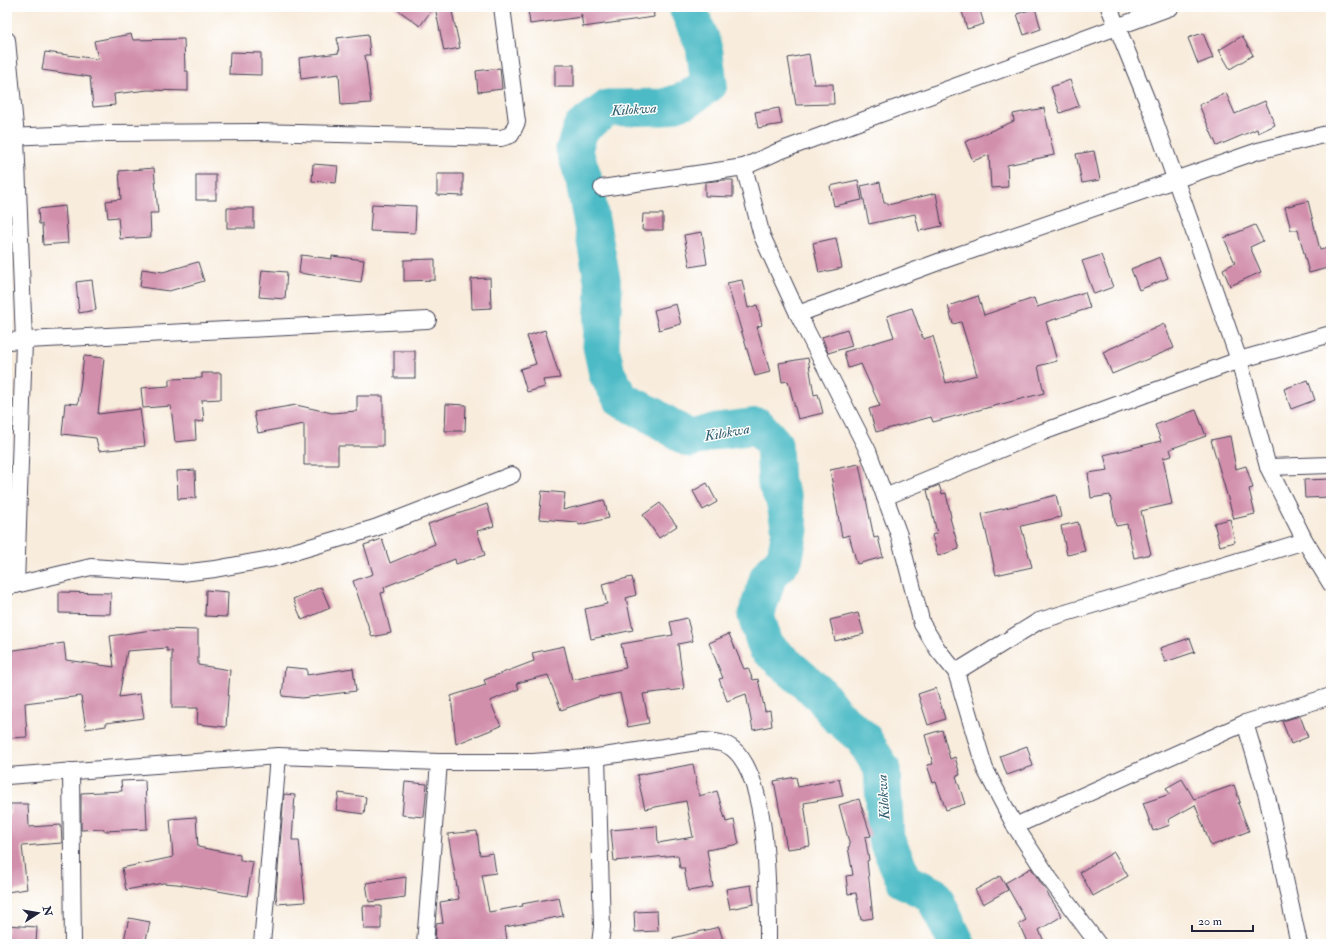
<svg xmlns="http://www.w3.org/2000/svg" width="1338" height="951" viewBox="0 0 1338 951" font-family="'IM FELL Double Pica',serif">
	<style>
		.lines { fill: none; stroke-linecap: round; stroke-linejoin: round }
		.river { stroke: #4dbbc6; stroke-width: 37 }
		.building { fill: #d28fac }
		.minor-casing { stroke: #424053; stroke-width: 18 }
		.minor { stroke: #fff; stroke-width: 16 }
		.labels { text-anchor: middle; stroke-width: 3; stroke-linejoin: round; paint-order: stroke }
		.water-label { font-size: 14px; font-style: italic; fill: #335f73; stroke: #fff }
	</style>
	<rect width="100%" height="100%" fill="#fff"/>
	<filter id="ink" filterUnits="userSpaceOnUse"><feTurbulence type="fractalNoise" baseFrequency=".025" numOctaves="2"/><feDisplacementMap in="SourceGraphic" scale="8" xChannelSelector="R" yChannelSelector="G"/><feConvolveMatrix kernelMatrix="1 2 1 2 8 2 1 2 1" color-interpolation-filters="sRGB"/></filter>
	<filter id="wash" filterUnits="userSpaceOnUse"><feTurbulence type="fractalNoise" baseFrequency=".012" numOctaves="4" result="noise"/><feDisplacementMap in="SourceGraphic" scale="16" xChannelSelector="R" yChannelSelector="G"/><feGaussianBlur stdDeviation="0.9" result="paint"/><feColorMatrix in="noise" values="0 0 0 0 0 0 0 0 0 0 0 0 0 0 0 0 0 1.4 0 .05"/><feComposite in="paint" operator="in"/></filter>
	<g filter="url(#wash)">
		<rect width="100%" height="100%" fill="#f8ecdc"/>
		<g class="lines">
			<!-- river -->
			<path class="river" d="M687,7l17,39 5,38 -21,15 -24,8 -56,1 -27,20 -7,21 9,27 21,114 -3,56 6,28 15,26 28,14 40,25 26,-8 42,-5 16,18 2,40 8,16 6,30 -5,27 -17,20 -12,39 10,31 55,48 15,20 27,23 19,31 4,70 19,42 28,14 24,49"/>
		</g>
		<g id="blocks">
			<!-- building -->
			<g class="building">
				<path d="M394,7h40l-14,19z"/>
				<path d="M435,7h16l9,41 -16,3z"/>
				<path d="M542,7h111l1,10 -71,10 -2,-13 1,3 -52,7 -2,-15z"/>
				<path d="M979,7l5,17 -17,5 -5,-18z"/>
				<path d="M1035,8l6,21 -17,6 -7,-21z"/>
				<path d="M1203,33l10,25 -15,6 -10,-26z"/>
				<path d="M131,34l2,6 51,-1 1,32h3v20l-40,-1 -34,4 1,11 -22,2 -3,-30 -48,-7 3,-18 53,7 -4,-18z"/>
				<path d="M368,34l2,21h-5l6,48 -30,2 -2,-31 -38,5 -2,-21 40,-5 -2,-15z"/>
				<path d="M1242,36l11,19 -23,14 -11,-19z"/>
				<path d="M230,52l31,1v22l-32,-1z"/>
				<path d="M809,54l5,30h19l1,20 -38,1 -8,-47z"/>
				<rect x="555" y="65" width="19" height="22"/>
				<path d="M500,68l2,21 -24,3 -2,-21z"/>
				<path d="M1070,80l9,26 -19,7 -9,-26z"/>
				<path d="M1226,93l9,21 30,-13 10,24 -17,8 -1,-4 -40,17 -18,-41z"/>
				<path d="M779,108l3,16 -24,4 -3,-16z"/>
				<path d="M1044,108l10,47 -47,10 1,22 -17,1 -2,-33 -16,6 -8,-19 49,-21 -1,-7z"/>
				<path d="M1094,151l6,29 -18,3 -6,-29z"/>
				<path d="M313,164l25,2 -2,17 -24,-2z"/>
				<path d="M154,168l4,45h-8l1,24 -31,2 -2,-22 -10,1 -2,-17 15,-2 -2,-28z"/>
				<path d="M437,174h26v22l-26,-1z"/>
				<rect x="196" y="175" width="20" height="25"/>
				<path d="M724,180h9v17l-28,-1v-14z"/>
				<path d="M858,180l4,20 -28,6 -4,-20z"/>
				<path d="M880,182l4,21h4v2l48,-12 6,33 -23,5 -4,-17 -46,10 -8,-38z"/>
				<path d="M1308,201l12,49 11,-3v20l-22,6 -11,-43h-7l-6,-23z"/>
				<path d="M372,204l44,2 -1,27 -45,-2z"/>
				<path d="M65,206l3,37 -25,2 -1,-21h-3l-1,-15z"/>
				<rect x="227" y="208" width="27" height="20"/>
				<path d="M643,214h20v16h-21z"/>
				<path d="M1255,225l8,16 -13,6 11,25 -31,14 -7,-17 12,-6 -11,-25z"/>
				<path d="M702,232l5,32 -17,3 -6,-32z"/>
				<path d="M836,238l6,30 -23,5 -6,-30z"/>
				<path d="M301,255l31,4v-3l32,4 -3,22 -62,-9z"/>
				<path d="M1101,255l12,32 -19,7 -12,-33z"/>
				<path d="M1160,257l8,21 -29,12 -8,-21z"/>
				<path d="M435,259v21l-31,1v-21z"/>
				<path d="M198,262l6,19 -35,10 -29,-4 2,-18 21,3z"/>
				<path d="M262,270l25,2 -2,27 -26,-2z"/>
				<path d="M490,278l1,30 -19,1 -1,-30z"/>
				<path d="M92,280l4,30 -17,3 -3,-31z"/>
				<path d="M742,280l6,28 9,-3 5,20 -5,2 13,45 -15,4 -28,-93z"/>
				<path d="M1085,292l5,16 -44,14 11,39 -19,5 6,27 -111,29 -2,-5 -55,15 -7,-23 11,-3 -19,-42 -13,4 -4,-16 50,-15 -7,-21 25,-8 11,31 10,-3 13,47 31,-8 -16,-53 -8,2 -5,-18 30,-10 6,19 50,-17 3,9z"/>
				<path d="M676,304l5,20 -22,6 -5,-20z"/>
				<path d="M1164,324l10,24 -62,26 -9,-22z"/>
				<path d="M847,329l5,17 -24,7 -6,-16z"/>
				<path d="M545,330l15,48 -17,2 2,7 -18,5 -7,-23 16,-5 -9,-28z"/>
				<rect x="394" y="351" width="21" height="27"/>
				<path d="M84,356l20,2 -6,56 42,-5 5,37 -46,5 -3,-13 -34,-4 3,-31 13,1z"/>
				<path d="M808,358l6,37 4,-1 5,19 -25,6 -10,-38 -6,1 -3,-19z"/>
				<path d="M202,373h19v26l-19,1 2,21 -9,1 1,18 -21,2 -4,-36 -28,2 -2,-20 28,-2v-7l33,-1z"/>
				<path d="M1308,380l7,20 -24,9 -7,-20z"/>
				<path d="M357,396h26v50h-45v19h-34v-41l-46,9 -4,-21 42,-7 36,8 25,-2z"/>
				<path d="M446,404l20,1 -1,26h-20z"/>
				<path d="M1196,410l10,26 -36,13 2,7 -9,2 9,46 -31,7 10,43 -17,4 -7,-34 -11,2 -6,-31 -19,3 -3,-25 20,-3 -4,-15 57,-14 -6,-16z"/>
				<path d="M1230,436l6,33 10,-3 7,22 -4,1 6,25 -21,5 -23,-79z"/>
				<path d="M859,464l15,74 4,-1 5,20 -26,7 -8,-29 -7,2 -12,-67z"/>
				<path d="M195,470l1,28 -18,1 -1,-28z"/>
				<path d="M1331,479v18l-26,1 -1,-18z"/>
				<path d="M707,483l10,19 -14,8 -10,-19z"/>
				<path d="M939,485l3,9 4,-1 5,24 -1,1 9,31 -21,7 -6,-21 5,-2 -10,-43z"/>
				<path d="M542,491l23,2 -2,17 41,-10 5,18 -30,7 -1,-3 -39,-3z"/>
				<path d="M1056,495l5,22 -40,9 11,41 -36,8 -14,-61z"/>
				<path d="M660,503l17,23 -18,12 -16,-23z"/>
				<path d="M487,504l7,22 -17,5 8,24 -29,9 -1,-5 -71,28 1,5 -4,1 10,40 -19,4 -19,-56 20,-7 -9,-29 18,-6 8,24 45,-19 -7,-20z"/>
				<path d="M1230,519l5,23 -15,4 -6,-23z"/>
				<path d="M1078,522l7,29 -18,4 -6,-29z"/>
				<path d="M632,577l4,18 -10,3 7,32 -42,9 -6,-30 22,-5 -5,-20z"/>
				<path d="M321,587l9,21 -28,12 -9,-21z"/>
				<path d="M206,590l22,2 -1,25 -22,-1z"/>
				<path d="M59,592l52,1 -1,21 -51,-1z"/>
				<path d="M858,613l6,21 -29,7 -5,-21z"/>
				<path d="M687,618l6,23 -15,3 6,45 -41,5 6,29 -21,4 -8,-34 -19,4v-1l-40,14 -13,-35 -31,8 2,6 -29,12 11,25 -45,18 -5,-48 35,-11 -2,-5 50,-19 -2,-8 32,-7 8,34 54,-12 -5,-24 52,-9 -3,-13z"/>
				<path d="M159,629l39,1v35l32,5 -4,57 -29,-3 1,-16h-26v-57h-5v-3l-40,3 -8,46 21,-3 4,24 -38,5v3l-20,3 -5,-33 -56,7 2,34 -17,1 -3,-32v-55l57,-8 2,17 48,7 -4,-31z"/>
				<path d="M729,634l15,35 4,-1 5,12 5,-1 7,32 5,-1 2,16 -19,4 -7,-36 -19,7 -8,-22 4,-1 -14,-35z"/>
				<path d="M1190,638l5,14 -30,10 -5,-14z"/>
				<path d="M285,667l22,2v6l46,-7 3,23 -54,7 -20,-2z"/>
				<path d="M936,688l9,31 -17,6 -10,-31z"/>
				<path d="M1300,716l8,21 -17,7 -9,-23z"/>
				<path d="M942,730l8,29 5,-2 5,18 -4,1 9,28 -19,6 -10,-28 -3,1 -6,-18 6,-1 -8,-29z"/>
				<path d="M1027,746l6,20 -26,9 -7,-19z"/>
				<path d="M693,764l6,32 18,-5 9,31 8,-2 5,24 -32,6 6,37 -25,4 -4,-23h-4l-2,-13 -64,6 -3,-31 46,-4 1,17 35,-6 -7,-36 -41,8 -8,-34z"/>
				<path d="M796,777l2,10 41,-8 4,17 -39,7 6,43 -23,3 -13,-68z"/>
				<path d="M1182,779l12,20 40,-14 6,17 -2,1 11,28 -38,15 -16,-41 -27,15 2,5 -17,6 -10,-28 27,-9 -4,-6z"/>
				<path d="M145,780l2,49 -43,2v-2l-23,1v-37l41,-2 -1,-10z"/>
				<path d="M405,782l22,2 -3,33 -22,-2z"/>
				<path d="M339,793l27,4 -2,17 -28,-4z"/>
				<path d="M284,794l11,1 -3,45h7l6,62 -28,2 -1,-11z"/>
				<path d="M859,799l12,37 -6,1 4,23 -2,1 6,57 -12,2 -5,-27 -8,1 -2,-18 7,-1 -5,-28 2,-1 -11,-41z"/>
				<path d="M10,804h18l1,23 32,-2 1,18 -40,3 5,43 -20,3v-77h3z"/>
				<path d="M196,817l2,30 42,8v5l13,2 -6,34 -70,-12 -14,-1 -37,7 -4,-22 51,-11 -3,-38z"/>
				<path d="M477,831l3,24 13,-2 3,20 -14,2 7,37 34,-6 -1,-2 37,-7 4,19 -58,11 2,13 -24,4h-48l1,-20 7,-1 -3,-21 19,-3 -11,-65z"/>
				<path d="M1114,852l14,24 -35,20 -13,-24z"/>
				<path d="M1031,868l31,48 -23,14 6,14h-17l-9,-20 7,-4 -21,-37z"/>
				<path d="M1000,876l8,14 -25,14 -8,-14z"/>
				<path d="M406,877l-1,20 -36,5 -3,-19z"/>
				<path d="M751,885l3,19 -24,5 -4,-20z"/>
				<path d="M363,906h18v23h-17z"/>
				<path d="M657,911l1,20 -23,1 -1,-20z"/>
				<path d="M129,918l21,4 -5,22h-22z"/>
				<path d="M7,925l30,2 -1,17h-29z"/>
				<path d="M719,927l5,17h-50l-1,-6z"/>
			</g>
		</g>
	</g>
	<g filter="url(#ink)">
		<use href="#blocks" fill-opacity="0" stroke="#424053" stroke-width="1"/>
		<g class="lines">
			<!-- minor casing -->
			<g class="minor-casing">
				<g id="minor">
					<path d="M1109,7l43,106 87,247 29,107 37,74 26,43"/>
					<path d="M7,40l9,97 8,204 -8,244"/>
					<path d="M7,137l98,-4 152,-1 244,6 10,-3 6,-13 -15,-115"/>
					<path d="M744,167l18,69 36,78 70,137 31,84 23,89 16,26 18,22 29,97 30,57 34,52 49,66"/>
					<path d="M602,188l142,-21 33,-15 394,-145"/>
					<path d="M798,314l143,-53 317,-110 73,-18"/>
					<path d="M7,341l421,-21"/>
					<path d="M1268,467l63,-2"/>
					<path d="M885,497l155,-64 199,-73 92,-26"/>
					<path d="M7,587l84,-20 91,6 33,-4 55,-10 105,-31 137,-53"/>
					<path d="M956,672l83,-51 266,-80"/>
					<path d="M1245,723l22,73 32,148"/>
					<path d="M597,757l5,170 -2,17"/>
					<path d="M71,771l2,173"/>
					<path d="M7,776l271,-20 161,6h94l64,-5 107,-16c11,1 21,1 29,8 37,30 35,150 35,195"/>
					<path d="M1015,826l230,-103 86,-27"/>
					<path d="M262,944l16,-188"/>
					<path d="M425,944l14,-182"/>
				</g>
			</g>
			<!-- minor -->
			<use href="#minor" class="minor"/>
		</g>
	</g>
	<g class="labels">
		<!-- water labels -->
		<g class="water-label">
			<text transform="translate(634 109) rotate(-4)" y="5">Kilokwa</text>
			<text transform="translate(727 432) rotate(-10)" y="5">Kilokwa</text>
			<text transform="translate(883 797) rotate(-94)" y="5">Kilokwa</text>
		</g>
	</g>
	<!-- margin -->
	<rect width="1338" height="951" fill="none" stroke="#fff" stroke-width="24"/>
	<!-- north arrow -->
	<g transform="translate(38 913) rotate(78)" stroke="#ffffff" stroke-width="3" paint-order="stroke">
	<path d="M0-3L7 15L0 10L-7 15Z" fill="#22223b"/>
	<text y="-6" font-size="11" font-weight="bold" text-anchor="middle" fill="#22223b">N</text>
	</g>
	<!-- scale -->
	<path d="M1192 925v6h61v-6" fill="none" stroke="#22223b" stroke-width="2"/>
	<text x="1198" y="925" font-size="12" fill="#22223b" stroke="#ffffff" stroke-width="3" paint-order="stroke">20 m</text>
</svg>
